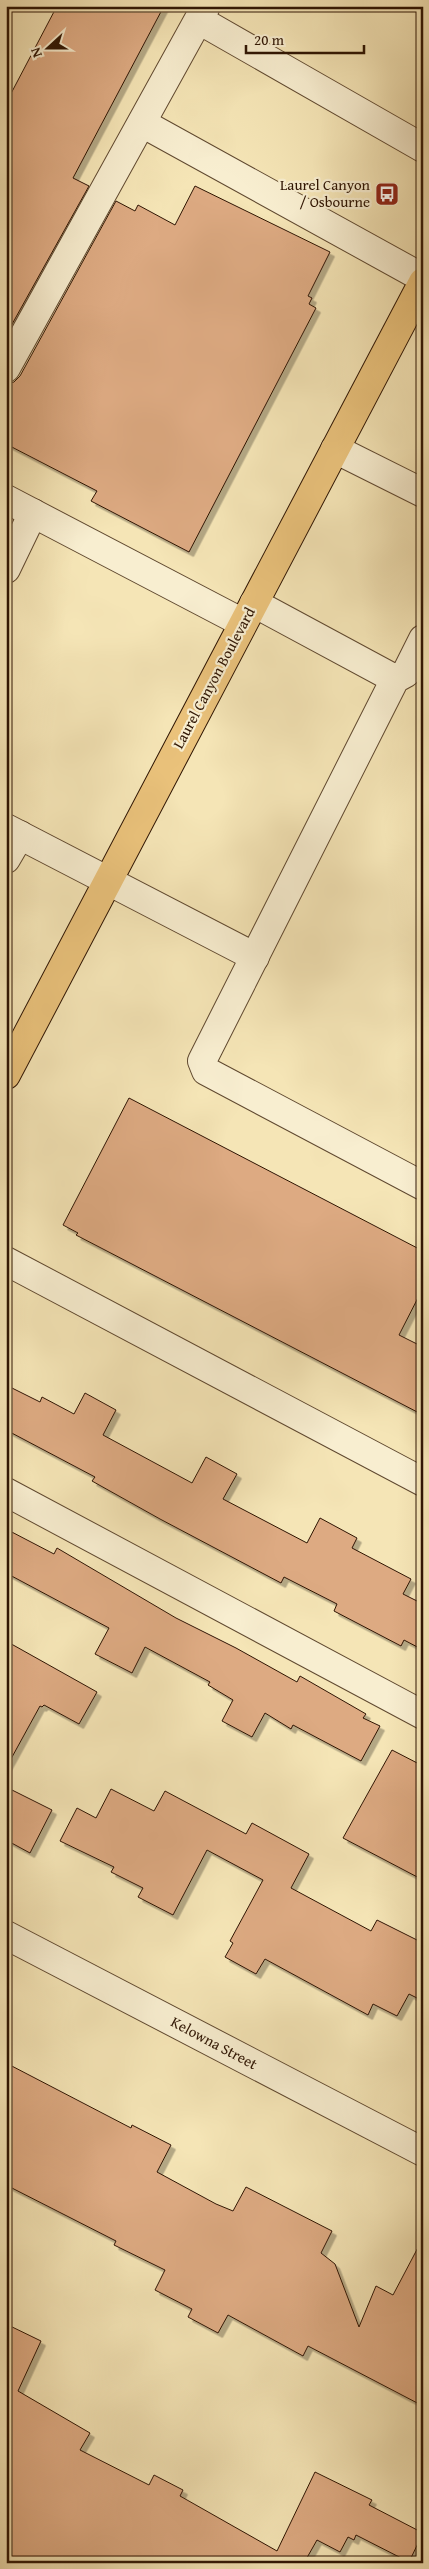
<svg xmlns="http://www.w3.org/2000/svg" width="429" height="2569" viewBox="0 0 429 2569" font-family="'Gentium Book Plus',serif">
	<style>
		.building { fill: #ddaa82; stroke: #2f1503; filter: url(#shadow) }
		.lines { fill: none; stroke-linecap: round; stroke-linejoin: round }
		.minor-casing { stroke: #604930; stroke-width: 30 }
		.major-casing { stroke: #2f1503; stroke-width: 30 }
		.minor { stroke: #f8eed0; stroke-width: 28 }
		.major { stroke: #eac27b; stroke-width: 28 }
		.labels { text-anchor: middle; stroke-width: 4.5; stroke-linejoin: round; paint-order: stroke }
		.poi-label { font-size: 15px; fill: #2f1503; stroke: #f8eed0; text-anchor: end }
		.street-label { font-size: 15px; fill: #2f1503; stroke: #f8eed0 }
	</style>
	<defs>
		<filter id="shadow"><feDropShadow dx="4.5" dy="4.5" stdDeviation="0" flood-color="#0004"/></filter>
	</defs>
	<rect width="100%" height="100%" fill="#f5e5b6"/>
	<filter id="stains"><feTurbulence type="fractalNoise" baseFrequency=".004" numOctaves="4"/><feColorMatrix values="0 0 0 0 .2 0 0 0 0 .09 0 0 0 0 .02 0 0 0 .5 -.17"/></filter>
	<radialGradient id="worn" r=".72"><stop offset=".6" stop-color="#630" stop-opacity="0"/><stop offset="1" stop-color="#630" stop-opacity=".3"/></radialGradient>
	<!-- building -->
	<g class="building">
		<path d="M57,6h107l-91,172 16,8 -83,149v-232z"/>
		<path d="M195,186l135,66 -22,44 4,2 -3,6 7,4 -127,244 -98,-51 6,-10 -91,-47v-60l8,-2 6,-6 96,-175 19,10 3,-6 37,20z"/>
		<path d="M129,1098l294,153v37l-24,47 24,12v68l-347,-180 2,-2 -15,-8z"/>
		<path d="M6,1385l34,17 2,-5 32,17 11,-21 31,17 -13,25 89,48 14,-26 31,17 -14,25 84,44 13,-25 37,20 -5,10 59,31 -8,15 20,10v46l-19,-10 -3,6 -67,-35 3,-7 -53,-27 -3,6 -121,-64 -68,-38 3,-4 -89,-47z"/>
		<path d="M6,1529l48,25 3,-6 119,70 60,30 61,34 3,-6 66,38 -3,4 17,8 -19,35 -68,-36 -2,4 -26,-16 -13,24 -30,-16 11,-21 -25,-15 2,-3 -65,-35 -13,26 -37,-19 14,-26 -103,-55z"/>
		<path d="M6,1641l91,51 -18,32 -35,-19 -2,2 -2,-1 -34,62z"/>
		<path d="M392,1750l31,16v114l-80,-42z"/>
		<path d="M6,1787l46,23 -22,43 -24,-13z"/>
		<path d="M111,1789l43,22 11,-20 81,43 6,-11 57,31 -18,34 80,43 6,-11 46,23v58l-14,-7 -12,22 -24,-12 -5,11 -103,-56 -9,15 -31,-17 8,-14 -3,-2 33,-61 -56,-30 -34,65 -35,-18 5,-9 -32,-16 3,-5 -54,-26 17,-33 19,10z"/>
		<path d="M6,2063l125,65 1,-3 39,20 -14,27 59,32 17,7 13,-24 86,44 -11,22 14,11 24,63 17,-41 17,9 30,-57v168l-115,-60 -5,10 -75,-41 -10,18 -30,-16 4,-8 -37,-19 10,-20 -51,-25 2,-4 -110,-56z"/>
		<path d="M6,2324l35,17 -23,50 72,42 -10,17 69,35 5,-10 29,15 -3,6 97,55 38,-79 57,28 -3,5 54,28 -14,29 -53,-27 -2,5 -6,-3 -8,15 -23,-12 -13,23h-298z"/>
	</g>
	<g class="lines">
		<!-- minor casing -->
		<g class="minor-casing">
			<g id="minor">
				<path d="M199,20l224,128"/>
				<path d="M142,123l281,155"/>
				<path d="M6,368l200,-362"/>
				<path d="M335,449l88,44"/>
				<path d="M6,499l237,124"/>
				<path d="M6,569l27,-56"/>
				<path d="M254,603l141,76"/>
				<path d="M423,639l-17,34 -11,6 -193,382 4,10 217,115"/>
				<path d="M6,828l249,129"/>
				<path d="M6,859l14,-24"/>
				<path d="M6,1261l417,221"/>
				<path d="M6,1492l417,223"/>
				<path d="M6,1935l417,217"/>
			</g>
		</g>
		<!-- major casing -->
		<g class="major-casing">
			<path id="major" d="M6,1075l417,-793"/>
		</g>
		<!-- minor -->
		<use href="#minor" class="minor"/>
		<!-- major -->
		<use href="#major" class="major"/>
	</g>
	<!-- icons -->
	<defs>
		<g id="bus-square" transform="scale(1.25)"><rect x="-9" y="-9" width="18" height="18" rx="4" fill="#8f2418" stroke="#f8eed0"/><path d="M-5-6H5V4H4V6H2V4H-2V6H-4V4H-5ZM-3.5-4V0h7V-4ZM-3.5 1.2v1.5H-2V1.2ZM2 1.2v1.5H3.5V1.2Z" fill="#fff"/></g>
	</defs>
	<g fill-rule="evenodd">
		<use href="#bus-square" x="387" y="194"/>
	</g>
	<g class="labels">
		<!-- poi labels -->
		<g class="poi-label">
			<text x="370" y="190">Laurel Canyon<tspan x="370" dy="17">/ Osbourne</tspan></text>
		</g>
		<!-- street labels -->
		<g class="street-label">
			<text transform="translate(214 678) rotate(-62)" y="5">Laurel Canyon Boulevard</text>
			<text transform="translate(214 2043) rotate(28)" y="5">Kelowna Street</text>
		</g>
	</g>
	<!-- margin -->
	<rect width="429" height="2569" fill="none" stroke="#f5e5b6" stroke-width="25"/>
	<rect x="8" y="8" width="414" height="2554" fill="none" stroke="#2f1503" stroke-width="2.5"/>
	<rect x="12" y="12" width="404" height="2544" fill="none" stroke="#2f1503"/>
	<!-- north arrow -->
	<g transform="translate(48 48) rotate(249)" stroke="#f8eed0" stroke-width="4" paint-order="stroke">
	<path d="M0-4L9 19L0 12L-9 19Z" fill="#2f1503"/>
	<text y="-8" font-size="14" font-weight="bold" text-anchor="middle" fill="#2f1503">N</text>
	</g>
	<!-- scale -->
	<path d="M246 45v8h118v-8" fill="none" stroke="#2f1503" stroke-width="2.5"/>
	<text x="254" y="45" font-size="15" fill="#2f1503" stroke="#f8eed0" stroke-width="4" paint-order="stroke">20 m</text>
	<rect width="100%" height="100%" filter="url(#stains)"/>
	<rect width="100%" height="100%" fill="url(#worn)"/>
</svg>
